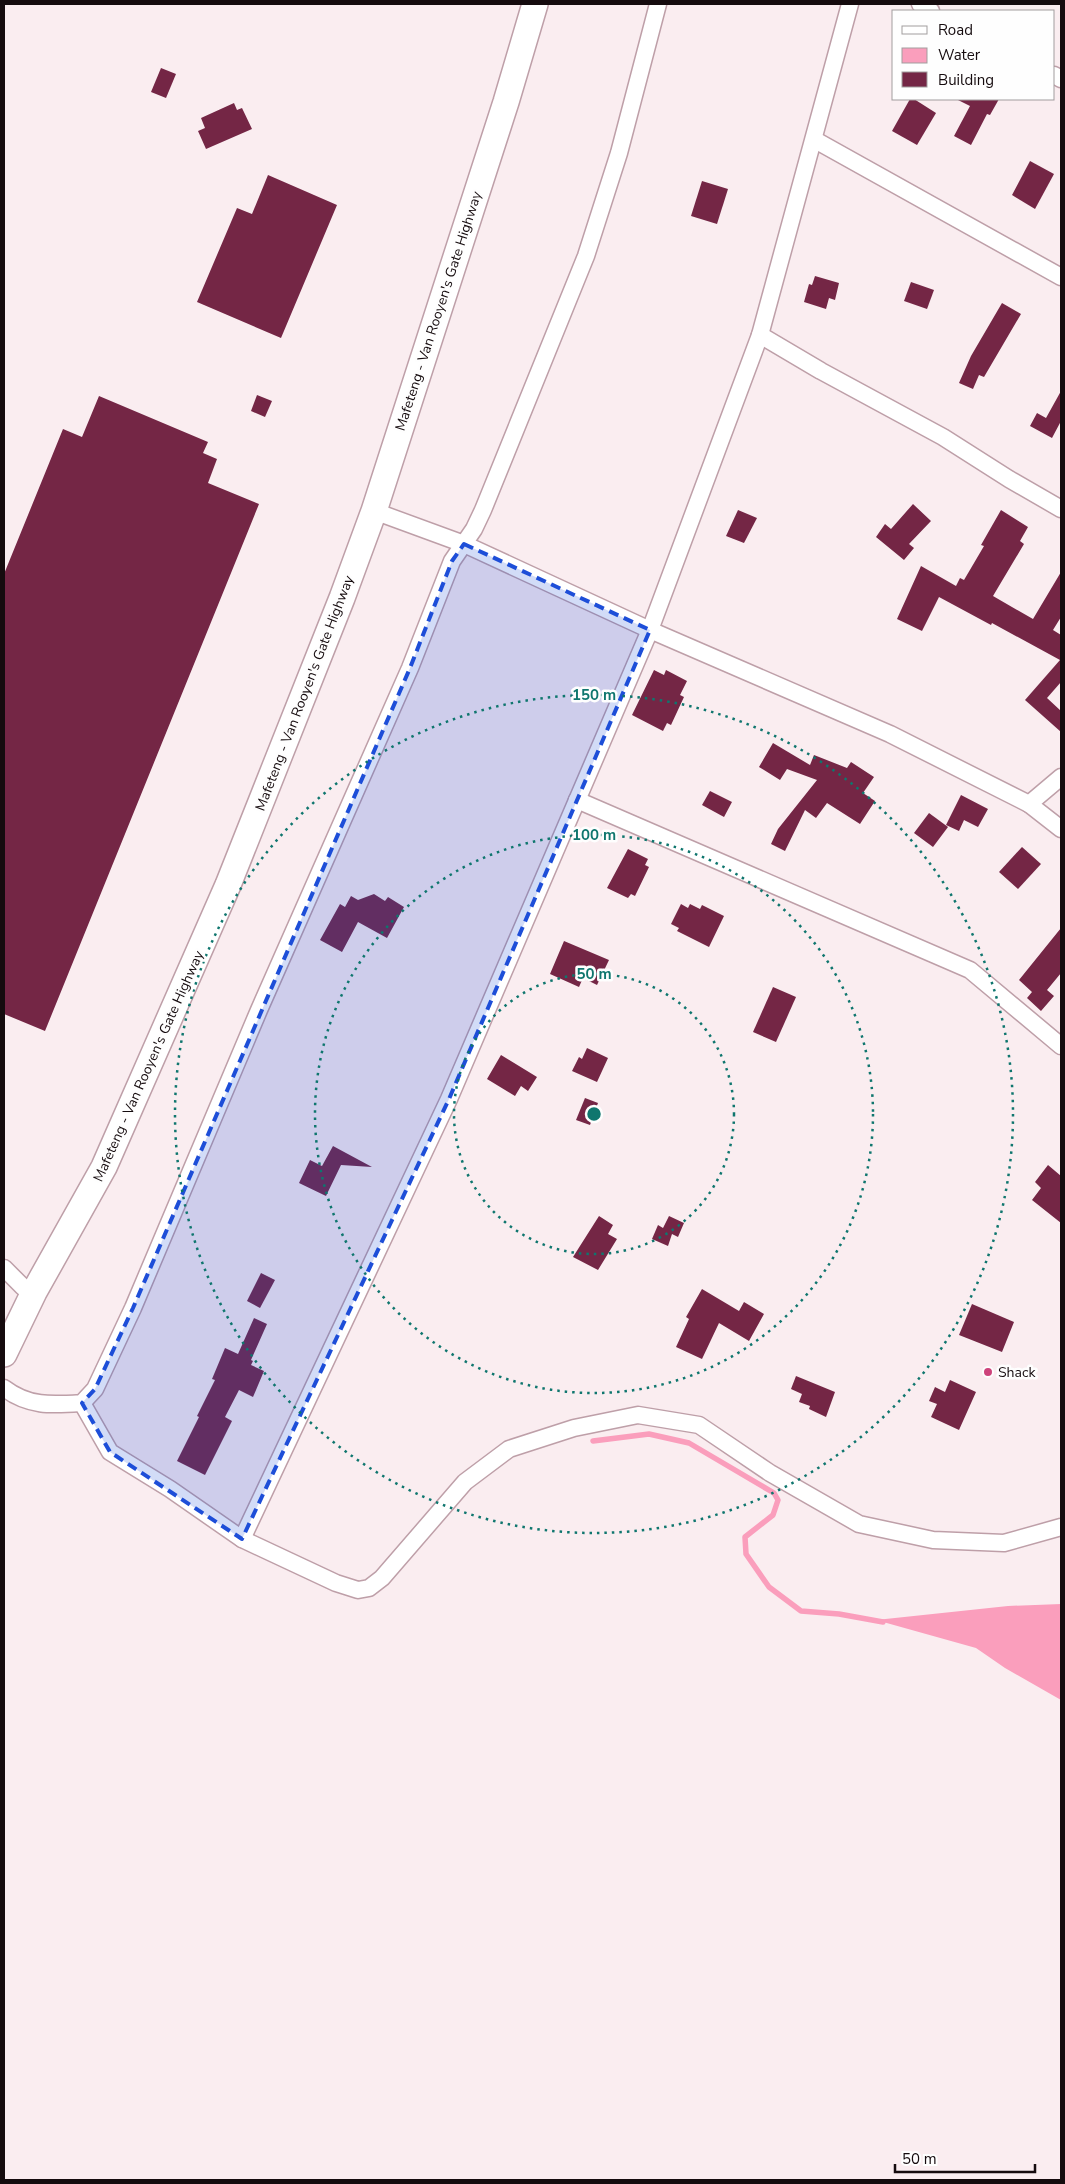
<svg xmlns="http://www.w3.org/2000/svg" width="1065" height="2184" viewBox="0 0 1065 2184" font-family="'Nunito Sans',sans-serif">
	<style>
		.water { fill: #fa9ebc }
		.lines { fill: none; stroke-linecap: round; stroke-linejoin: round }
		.stream { stroke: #fa9ebc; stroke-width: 5.5 }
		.building { fill: #742645 }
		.minor-casing { stroke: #be9fa8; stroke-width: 19 }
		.primary-casing { stroke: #be9fa8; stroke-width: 28 }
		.minor { stroke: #fff; stroke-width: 16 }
		.primary { stroke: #fff; stroke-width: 25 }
		.marked { fill: #1d4ed8; fill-opacity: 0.2; stroke: #1d4ed8; stroke-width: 4; stroke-dasharray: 10 6; stroke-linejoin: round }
		.ring { fill: none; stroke: #0f766e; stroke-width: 2.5; stroke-dasharray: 2.5 5 }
		.poi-dot { fill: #cd437b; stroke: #fefefe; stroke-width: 2 }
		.labels { text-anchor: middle; stroke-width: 5; stroke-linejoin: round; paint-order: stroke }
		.street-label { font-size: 14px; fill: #150b0e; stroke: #fefefe }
		.poi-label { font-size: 14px; fill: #150b0e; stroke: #fefefe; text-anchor: start }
		.centre { fill: #0f766e; stroke: #fefefe; stroke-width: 2.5 }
		.ring-label { font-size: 15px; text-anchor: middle; font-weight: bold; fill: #0f766e; stroke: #fefefe; stroke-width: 5; stroke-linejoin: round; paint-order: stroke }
	</style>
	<rect width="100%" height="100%" fill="#faedf0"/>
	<!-- water -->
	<path class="water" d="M1061,1604v96l-56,-32 -29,-20 -100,-28 132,-14z"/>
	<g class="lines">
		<!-- stream -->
		<path class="stream" d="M593,1441l56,-7 40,9 85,50 4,7 -5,15 -28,22 1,17 23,33 32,24 38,3 44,8"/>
	</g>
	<!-- building -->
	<g class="building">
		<path d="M161,68l15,6 -10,24 -15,-6z"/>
		<path d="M910,99h4l22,14 -19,32 -25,-14z"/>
		<path d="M956,99h43l-9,16 -3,-1 -16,31 -17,-9 16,-30z"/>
		<path d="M234,103l3,7 5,-2 10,21 -46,20 -8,-18 7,-3 -4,-10z"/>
		<path d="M1030,161l24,13 -19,35 -23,-14z"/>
		<path d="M268,175l69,30 -56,133 -84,-36 40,-94 15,6z"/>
		<path d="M702,181l26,8 -11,35 -26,-8z"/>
		<path d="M815,276l24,7 -4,17 -6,-2 -3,11 -22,-7 5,-18 3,1z"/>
		<path d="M911,282l23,8 -7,19 -23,-8z"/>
		<path d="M1002,303l19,11 -37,63 -5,-2 -6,14 -14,-6 12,-27z"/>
		<path d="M1061,391v30l-9,17 -22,-12 7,-13 9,5z"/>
		<path d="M257,395l15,6 -7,16 -14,-6z"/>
		<path d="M99,396l109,46 -5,11 14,6 -9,24 51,21 -214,527 -41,-17v-440l59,-145 19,8z"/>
		<path d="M913,504l18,17 -22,23 5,4 -10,12 -28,-23 9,-13 6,5z"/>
		<path d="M738,510l19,8 -13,25 -18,-7z"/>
		<path d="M1001,510l27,17 -8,14 4,3 -31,52 40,23 28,-47v45l-8,13 8,5v47l-14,16 14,13v21l-36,-32 35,-40 -68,-37 -1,2 -52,-28 -17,34 -25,-12 24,-53 35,20 4,-8 4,2 20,-34 -3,-1z"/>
		<path d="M654,670l10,5 2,-5 21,11 -7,14 4,2 -13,28 -4,-2 -4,8 -31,-16z"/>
		<path d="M773,743l37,22 4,-10 33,13 4,-6 23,15 -11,16 12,8 -15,23 -33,-21 -11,15 -11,-8 -20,41 -14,-7 7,-15 39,-49 -30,-11 -7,11 -21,-13z"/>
		<path d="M710,791l22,11 -8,15 -22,-12z"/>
		<path d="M961,795l27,14 -10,18 -14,-7 -5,11 -13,-6z"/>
		<path d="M929,813l19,14 -15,20 -19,-14z"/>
		<path d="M1022,847l19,17 -23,25 -19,-17z"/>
		<path d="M628,849l20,10 -3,6 4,2 -14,29 -4,-2 -3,4 -21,-10z"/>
		<path d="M374,894l11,7 3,-4 16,10 -17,31 -29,-16 -16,30 -22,-12 20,-36 5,3 6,-11 7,4z"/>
		<path d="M681,904l7,4 2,-4 10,5 2,-4 22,11 -15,31 -32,-16 2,-3 -8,-4z"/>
		<path d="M1061,928v45l-14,17 7,6 -13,15 -14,-13 5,-6 -13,-12z"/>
		<path d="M564,941l45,19 -12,25 -14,-7 -4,9 -29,-13z"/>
		<path d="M773,987l23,10 -20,45 -23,-10z"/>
		<path d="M587,1048l21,10 -11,24 -25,-11 7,-14 3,2z"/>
		<path d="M501,1055l36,22 -9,14 -7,-5 -6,10 -28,-17z"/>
		<path d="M585,1098l13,5 -8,22 -14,-5z"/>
		<path d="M333,1146l39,21 -31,-2 -15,31 -27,-13 11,-23 12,6z"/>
		<path d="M1048,1165l13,11v47l-29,-23 9,-12 -6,-6z"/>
		<path d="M599,1216l14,9 -5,9 9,5 -19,31 -25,-13z"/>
		<path d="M669,1216l15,7 -6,14 -6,-3 -4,12 -16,-7 6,-14 5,3z"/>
		<path d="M261,1273l14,7 -15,28 -13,-7z"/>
		<path d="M702,1289l37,22 5,-9 20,12 -15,27 -30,-18 -17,36 -26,-12 13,-28 -3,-2z"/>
		<path d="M972,1304l42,18 -12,30 -43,-17z"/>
		<path d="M254,1318l13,6 -16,36 2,1 -2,4 13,6 -11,26 -14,-7 -14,27 7,4 -27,54 -28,-14 22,-44 -2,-1 18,-36 -3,-1 13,-31 13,6z"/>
		<path d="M796,1376l39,16 -9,25 -17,-8 1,-3 -11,-4 3,-8 -11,-5z"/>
		<path d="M950,1380l26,12 -17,38 -28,-13 6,-13 -8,-3 6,-14 10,5z"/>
	</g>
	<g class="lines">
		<!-- minor casing -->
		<g class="minor-casing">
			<g id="minor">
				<path d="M920,4l11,7"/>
				<path d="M1054,75l7,4"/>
				<path d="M815,140l246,137"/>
				<path d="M760,335l61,36 122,66 66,42 52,30"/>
				<path d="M374,511l90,33 186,86 240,104 139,70 32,-27"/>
				<path d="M577,800l393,170 91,76"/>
				<path d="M1029,804l32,25"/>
				<path d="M4,1268l19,19 11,5"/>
				<path d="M4,1388c25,19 48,17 78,15l13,-14 38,-81 126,-298 151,-342 42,-107 22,-32 9,-19 103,-254 33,-103 39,-149"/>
				<path d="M82,1403l28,49 60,37 72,50 94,44 22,7 11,-2 13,-10 83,-96 44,-33 65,-21 64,-13 61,10 71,48 89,51 74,16 71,3 57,-16"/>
				<path d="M242,1539l207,-440 201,-469 110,-295 90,-331"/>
			</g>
		</g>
		<!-- primary casing -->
		<g class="primary-casing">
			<path id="primary" d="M4,1354l30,-62 70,-125 124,-282 114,-287 32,-87 132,-409 29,-98"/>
		</g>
		<!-- minor -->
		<use href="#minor" class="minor"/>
		<!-- primary -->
		<use href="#primary" class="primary"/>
	</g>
	<!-- marked area -->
	<path class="marked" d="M464,544l186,86 -201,469 -207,440 -132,-87 -28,-49 13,-14 38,-81 277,-640 42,-107z"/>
	<!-- distance rings -->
	<g class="ring">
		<circle cx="594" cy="1114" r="140"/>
		<circle cx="594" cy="1114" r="279"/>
		<circle cx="594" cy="1114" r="419"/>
	</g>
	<!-- markers -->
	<circle class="poi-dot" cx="988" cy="1372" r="5"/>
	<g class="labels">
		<!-- street labels -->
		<g class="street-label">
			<text transform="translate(438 311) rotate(-72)" y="5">Mafeteng - Van Rooyen's Gate Highway</text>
			<text transform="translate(304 693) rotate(-69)" y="5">Mafeteng - Van Rooyen's Gate Highway</text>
			<text transform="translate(148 1066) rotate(-66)" y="5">Mafeteng - Van Rooyen's Gate Highway</text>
		</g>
		<!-- poi labels -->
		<g class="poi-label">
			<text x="998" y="1377">Shack</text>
		</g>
	</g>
	<circle cx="594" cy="1114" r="8" class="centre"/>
	<g class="ring-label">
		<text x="594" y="700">150 m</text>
		<text x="594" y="840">100 m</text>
		<text x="594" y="979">50 m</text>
	</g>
	<!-- border -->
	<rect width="1065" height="2184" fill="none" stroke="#150b0e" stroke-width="10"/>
	<!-- legend -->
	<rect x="892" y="10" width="162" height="90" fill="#fefefe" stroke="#a19d9e"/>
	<rect x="902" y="26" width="25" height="8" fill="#ffffff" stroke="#a19d9e"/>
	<text x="938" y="35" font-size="15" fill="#150b0e">Road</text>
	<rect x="902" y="48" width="25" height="15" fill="#fa9ebc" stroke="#a19d9e"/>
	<text x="938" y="60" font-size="15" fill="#150b0e">Water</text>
	<rect x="902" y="72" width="25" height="15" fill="#742645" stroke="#a19d9e"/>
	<text x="938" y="85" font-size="15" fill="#150b0e">Building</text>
	<!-- scale -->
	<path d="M895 2164v8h140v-8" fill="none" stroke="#150b0e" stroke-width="2.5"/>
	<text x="902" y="2164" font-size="15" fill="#150b0e" stroke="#fefefe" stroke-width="4" paint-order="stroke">50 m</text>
</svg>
